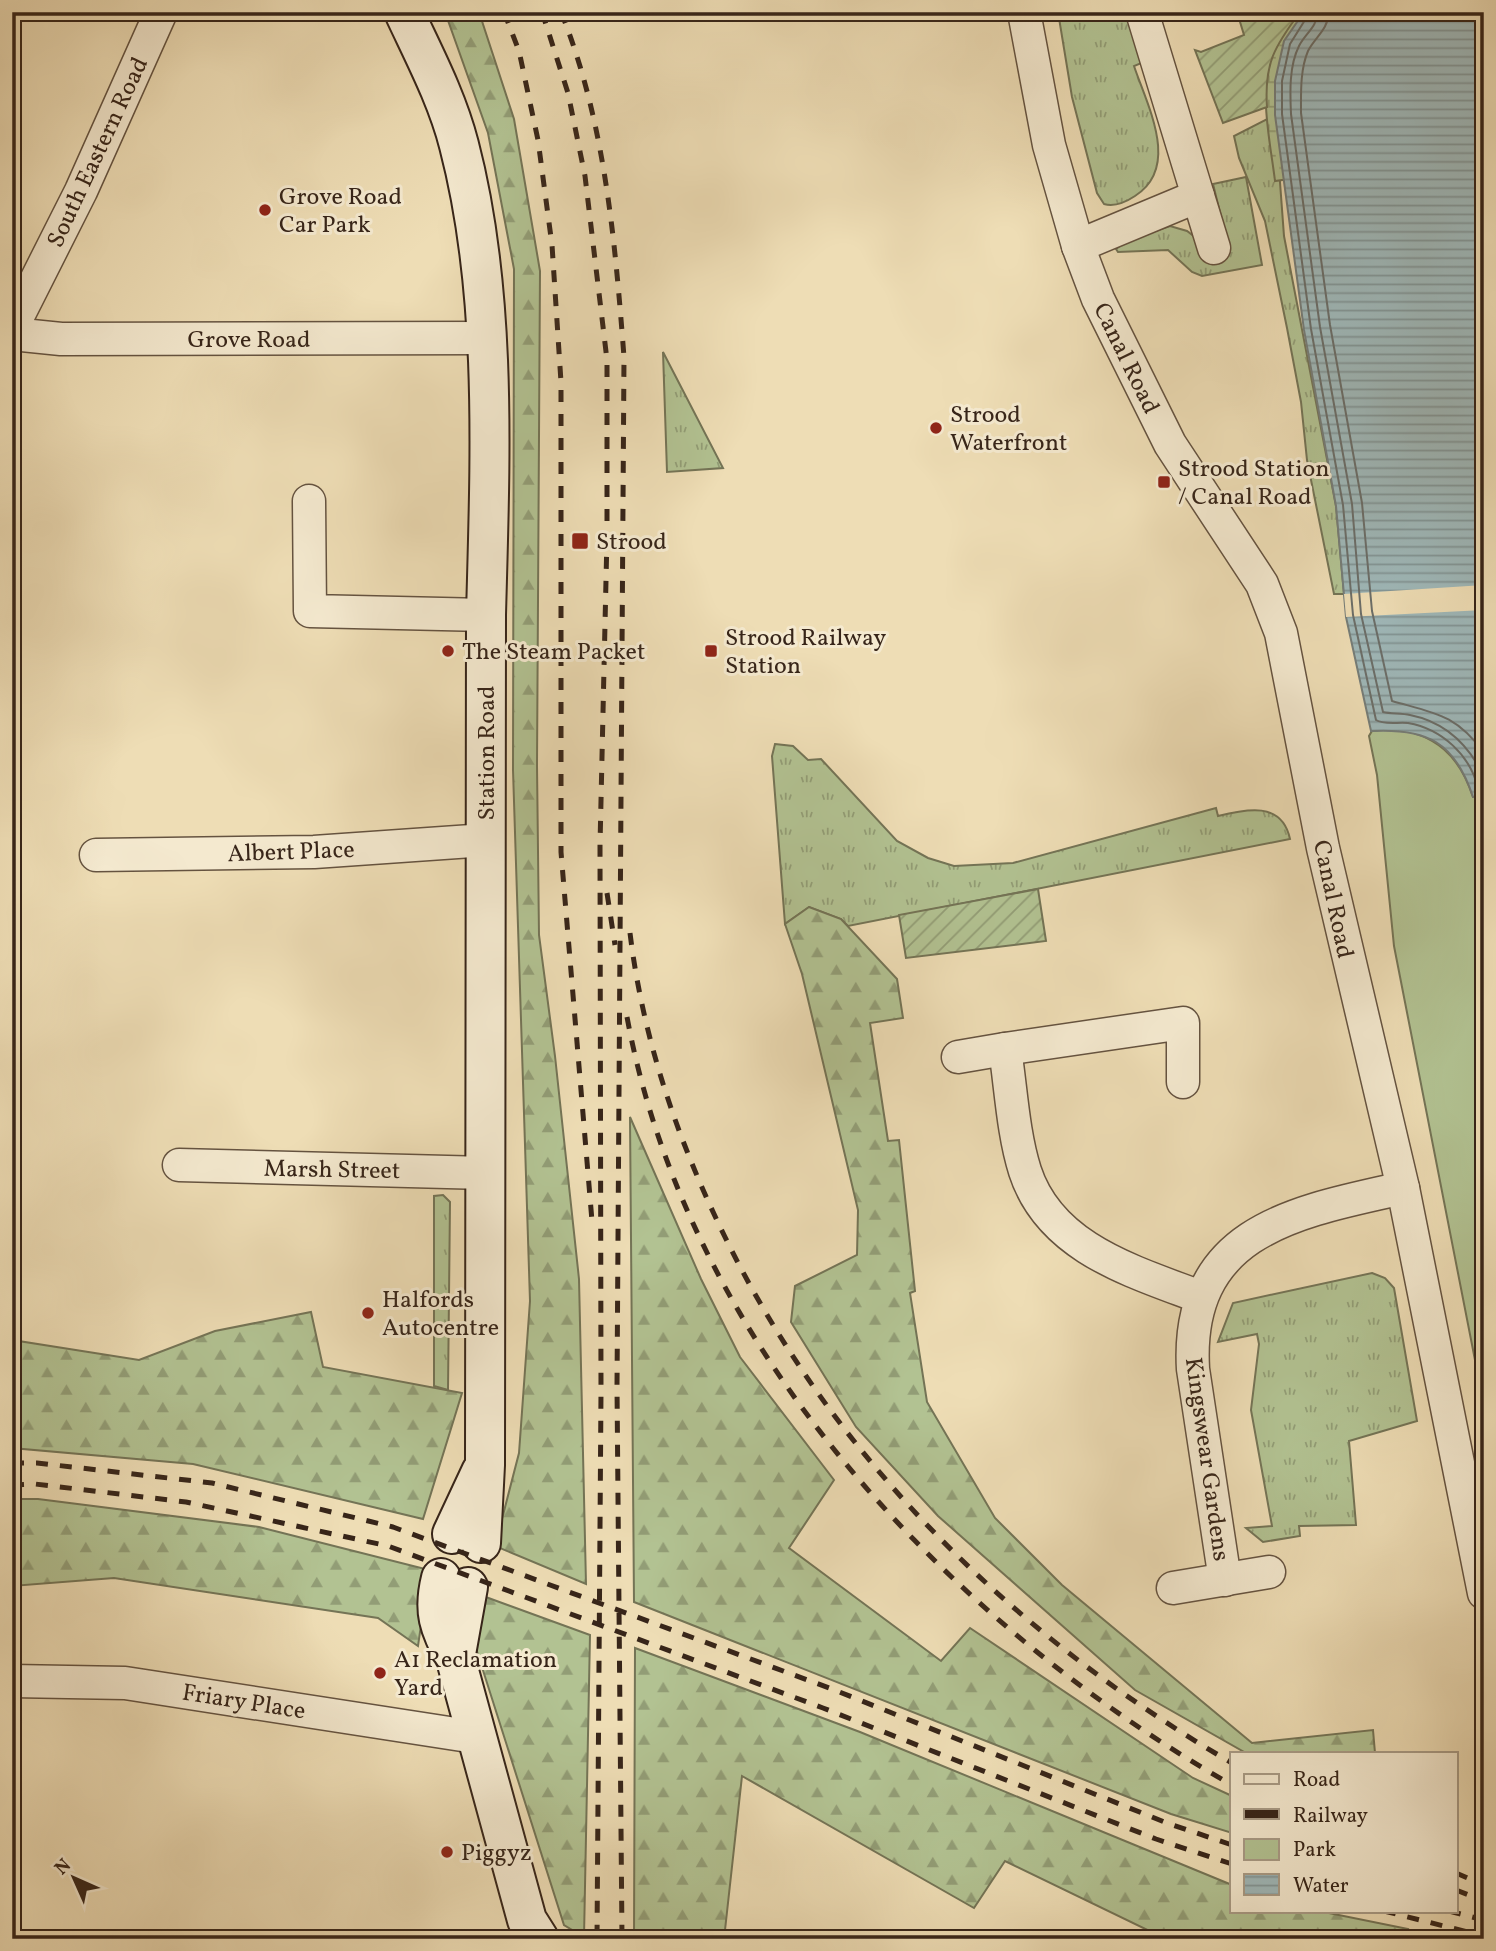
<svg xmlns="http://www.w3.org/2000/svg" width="1496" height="1951" viewBox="0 0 1496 1951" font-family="Vollkorn,serif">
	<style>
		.grass { fill: url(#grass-tufts); stroke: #747456; stroke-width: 2 }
		.forest { fill: url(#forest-firs); stroke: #747456; stroke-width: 2 }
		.wetland { fill: url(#wetland-marsh); stroke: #747456; stroke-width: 2 }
		.park { fill: #b2c292; stroke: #747456; stroke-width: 2 }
		.garden { fill: url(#garden-furrows); stroke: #747456; stroke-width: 2 }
		.water { fill: url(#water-rules); stroke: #757d79; stroke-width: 2 }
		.pier { fill: #eeddb5 }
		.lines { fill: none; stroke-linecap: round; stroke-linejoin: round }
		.shore { stroke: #6b6e69; stroke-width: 2 }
		.minor-casing { stroke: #655340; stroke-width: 35 }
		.secondary-casing { stroke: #372519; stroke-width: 42 }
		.minor { stroke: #f4e9cf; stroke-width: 32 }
		.secondary { stroke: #f4e9cf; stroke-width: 38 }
		.rail { stroke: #372519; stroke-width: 5; stroke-dasharray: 12 12; stroke-linecap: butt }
		.poi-dot { fill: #8f2418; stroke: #f4e9cf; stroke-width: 2.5 }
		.labels { text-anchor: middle; stroke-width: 6; stroke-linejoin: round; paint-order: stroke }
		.street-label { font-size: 24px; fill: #372519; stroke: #f4e9cf }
		.poi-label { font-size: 24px; fill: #372519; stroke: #f4e9cf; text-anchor: start }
	</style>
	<defs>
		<pattern id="grass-tufts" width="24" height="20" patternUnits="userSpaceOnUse" patternTransform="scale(1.75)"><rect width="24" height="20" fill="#b2c292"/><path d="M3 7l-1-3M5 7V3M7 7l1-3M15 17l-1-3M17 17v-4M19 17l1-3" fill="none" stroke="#929d76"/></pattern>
		<pattern id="forest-firs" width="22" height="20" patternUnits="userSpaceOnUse" patternTransform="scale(1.75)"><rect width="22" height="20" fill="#b2c292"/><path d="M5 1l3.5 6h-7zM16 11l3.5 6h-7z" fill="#929d76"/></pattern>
		<pattern id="wetland-marsh" width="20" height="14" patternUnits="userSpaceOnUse" patternTransform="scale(1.75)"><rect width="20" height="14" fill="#b2c292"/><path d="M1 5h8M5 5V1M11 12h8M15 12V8" fill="none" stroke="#929d76"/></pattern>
		<pattern id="garden-furrows" width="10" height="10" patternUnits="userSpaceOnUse" patternTransform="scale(1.75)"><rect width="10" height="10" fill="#b2c292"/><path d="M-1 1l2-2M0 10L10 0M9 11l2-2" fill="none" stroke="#929d76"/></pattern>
		<pattern id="water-rules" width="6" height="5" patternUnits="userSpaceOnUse" patternTransform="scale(1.75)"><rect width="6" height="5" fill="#9fb8b9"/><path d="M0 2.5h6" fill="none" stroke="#829596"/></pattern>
	</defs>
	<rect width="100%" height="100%" fill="#eeddb5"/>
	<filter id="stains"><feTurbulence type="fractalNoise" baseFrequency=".00286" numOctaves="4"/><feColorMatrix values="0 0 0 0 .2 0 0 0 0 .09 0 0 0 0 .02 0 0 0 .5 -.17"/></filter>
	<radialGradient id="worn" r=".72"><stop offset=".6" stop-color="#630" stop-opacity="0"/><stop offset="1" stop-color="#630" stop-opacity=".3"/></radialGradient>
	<!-- grass -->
	<g class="grass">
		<path d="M1058,12h71l15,50 -10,4c13,39 47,101 1,130 -9,6 -20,11 -31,8l-7,-11 -25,-96z"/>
		<path d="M1275,115l9,121 52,270 8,88h-10l-27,-134 -6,-58 -14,-74 -22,-107 -26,-63 -5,-22z"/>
		<path d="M1246,177l16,88 -60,11 -10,-4 -24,-22 -50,2 -2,-3 10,-8 44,-15 17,5 8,6 33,8 -15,-61z"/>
		<path d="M663,352l60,116 -56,4z"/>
		<path d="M775,744l18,2 15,14 13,-1 76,82 31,17 26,8 59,-3 203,-55 2,8c28,-7 64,-15 72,23l-442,87 -7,-7 -32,-12 -24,17 -13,-168z"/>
		<path d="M443,1195l7,7 -2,188 -14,-4v-190z"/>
		<path d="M1372,1273l13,5 9,10 23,133 -68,20 7,84 -57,1 1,10 -37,6 -17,-14 26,-2 -21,-116 8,-66 -2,-10 -39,8 15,-39z"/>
	</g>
	<!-- forest -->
	<g class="forest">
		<path d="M445,12h34l35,107 26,152 -3,495 2,169 16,121 24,223 7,305 -91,-38 24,-93 11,-152 -17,-531 1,-501 -26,-136z"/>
		<path d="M809,907l32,12 56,60 6,39 -33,5 18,118 11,-1 16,151 -5,2 17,109 68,116 67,67 190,158 121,-13 2,23h-129l-111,-63 -197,-174 -82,-89 -65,-105 4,-36 62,-31 1,-45 -56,-236 -17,-50z"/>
		<path d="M630,1117l71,162 39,78 94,123 -45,68 152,113 29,-33 223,150 39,18v37l-61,-19 -537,-212z"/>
		<path d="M311,1312l12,55 139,26 -39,126 -230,-55 -181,-16v-108l127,20 76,-29z"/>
		<path d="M12,1499h26l221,28 170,43 -11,76 -40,-28 -264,-40 -102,8z"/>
		<path d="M483,1596l107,39 -6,302 -20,-12 -90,-283z"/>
		<path d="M635,1648l225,84 372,153v26h87l89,18 -3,10h-239l-161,-78 -31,47 -232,-132 -18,163h-90z"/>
	</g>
	<!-- wetland -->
	<path class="wetland" d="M1300,12h41l-52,167 -14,2c-5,-42 -18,-93 0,-134 6,-13 17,-23 25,-35z"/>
	<!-- park -->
	<path class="park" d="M1392,729c44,4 68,28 81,68h11v609l-90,-460 -17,-171 -8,-39 3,-5z"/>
	<!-- garden -->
	<g class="garden">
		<path d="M1237,12h63c-25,34 -36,51 -33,95l-44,16 -28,-73 6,2 43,-17z"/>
		<path d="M1038,889l8,52 -140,17 -7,-43z"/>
	</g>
	<!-- water -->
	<path class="water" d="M1304,12h180v785h-11c-18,-55 -46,-69 -102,-66l-25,-114 -10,-111 -32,-176 -29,-215v-34l9,-40z"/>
	<!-- pier -->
	<path class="pier" d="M1484,585v25l-138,7 -2,-23z"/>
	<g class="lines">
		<!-- shore -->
		<g class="shore">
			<path d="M1310,12l-20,32 -8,37v33l29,215 32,176 10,110 23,105c7,5 22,2 32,3 34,6 62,32 70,65l6,2"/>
			<path d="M1318,12c-1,15 -13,22 -19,34 -10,20 -9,46 -8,68l29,213 32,177 9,110 22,98c8,2 18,1 27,3 35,7 59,30 74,62"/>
			<path d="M1329,12c-1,18 -14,25 -21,39 -8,19 -7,42 -7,62l29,212 32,178 10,108 20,90c42,12 64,13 92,52"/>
		</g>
		<!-- minor casing -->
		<g class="minor-casing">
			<g id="minor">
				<path d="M1024,12l25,133 29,101 20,53 72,145 92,140 19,49 42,215 80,340 81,405"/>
				<path d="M1198,196l16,52"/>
				<path d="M1078,246l120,-50 -56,-184"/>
				<path d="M12,328l69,-137 80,-179"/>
				<path d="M12,334l49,5 425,-1"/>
				<path d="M309,501l1,110 176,4"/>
				<path d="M96,855l218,-3 172,-12"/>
				<path d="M958,1057l47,-8"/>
				<path d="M1183,1082v-59l-178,26c6,40 8,84 20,122 25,77 107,100 175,126"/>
				<path d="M179,1165l307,8"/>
				<path d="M1225,1580l-32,-211c-8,-138 101,-157 210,-181"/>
				<path d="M1173,1588l96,-16"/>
				<path d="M12,1681l113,2 350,54"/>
			</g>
		</g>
		<!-- secondary casing -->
		<g class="secondary-casing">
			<g id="secondary">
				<path d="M404,12c20,43 43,86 55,133 39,149 31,316 27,470l-1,850 -4,78"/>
				<path d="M452,1534l29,-62"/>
				<path d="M441,1578c-9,36 -1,50 15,82l71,260 12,19"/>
				<path d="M456,1654l12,-67"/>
			</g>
		</g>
		<!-- minor -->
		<use href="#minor" class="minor"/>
		<!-- secondary -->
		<use href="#secondary" class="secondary"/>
		<!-- rail -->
		<g class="rail">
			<path d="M504,12l15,39 19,89 14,105 9,137v470l31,369"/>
			<path d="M542,12l26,81 17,83 22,184v176l-7,309 1,547 -4,547"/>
			<path d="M561,12c44,109 54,229 63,345l-7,1030 5,552"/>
			<path d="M607,893l8,52"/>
			<path d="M630,933c13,107 48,208 95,304 110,225 292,401 507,526"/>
			<path d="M627,1017c61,330 322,607 605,768"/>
			<path d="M12,1463h25l175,20 181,44 439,162 335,134 65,22"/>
			<path d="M12,1485l23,-1 151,18 202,44 435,162 333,131 76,25"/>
			<path d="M1456,1873l28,12"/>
			<path d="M1456,1890l28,11"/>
			<path d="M1384,1911l100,25"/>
			<path d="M1449,1911l35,9"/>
		</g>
	</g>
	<!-- markers -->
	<g class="poi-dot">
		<circle cx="265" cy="210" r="7"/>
		<circle cx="936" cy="428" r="7"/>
		<rect x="1157" y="475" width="14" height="14" rx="3.5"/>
		<rect x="571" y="532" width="18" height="18" rx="3.5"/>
		<circle cx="448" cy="651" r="7"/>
		<rect x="704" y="644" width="14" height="14" rx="3.5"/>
		<circle cx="368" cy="1313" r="7"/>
		<circle cx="380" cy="1673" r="7"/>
		<circle cx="447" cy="1852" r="7"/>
	</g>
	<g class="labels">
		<!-- street labels -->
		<g class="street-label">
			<text transform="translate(97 152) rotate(-65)" y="8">South Eastern Road</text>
			<text x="249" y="347">Grove Road</text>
			<text transform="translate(1127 358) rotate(64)" y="8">Canal Road</text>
			<text transform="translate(486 753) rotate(-90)" y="8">Station Road</text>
			<text transform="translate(291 851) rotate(-2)" y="8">Albert Place</text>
			<text transform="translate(1334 899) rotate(78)" y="8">Canal Road</text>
			<text transform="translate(332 1169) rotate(1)" y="8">Marsh Street</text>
			<text transform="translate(1208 1459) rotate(82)" y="8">Kingswear Gardens</text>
			<text transform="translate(244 1701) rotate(9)" y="8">Friary Place</text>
		</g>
		<!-- poi labels -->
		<g class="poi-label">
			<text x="279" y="204">Grove Road<tspan x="279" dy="28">Car Park</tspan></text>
			<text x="950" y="422">Strood<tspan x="950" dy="28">Waterfront</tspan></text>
			<text x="1178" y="476">Strood Station<tspan x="1178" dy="28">/ Canal Road</tspan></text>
			<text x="596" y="549">Strood</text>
			<text x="725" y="645">Strood Railway<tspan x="725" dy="28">Station</tspan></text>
			<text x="462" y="659">The Steam Packet</text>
			<text x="382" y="1307">Halfords<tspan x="382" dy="28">Autocentre</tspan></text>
			<text x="394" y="1667">A1 Reclamation<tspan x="394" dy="28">Yard</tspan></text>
			<text x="461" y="1860">Piggyz</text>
		</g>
	</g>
	<!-- margin -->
	<rect width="1496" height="1951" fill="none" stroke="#eeddb5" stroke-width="42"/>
	<rect x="14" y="14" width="1468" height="1923" fill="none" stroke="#372519" stroke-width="3.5"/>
	<rect x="21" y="21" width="1454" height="1909" fill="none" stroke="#372519" stroke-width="2"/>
	<!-- legend -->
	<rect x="1230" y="1752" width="228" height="161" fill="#f4e9cf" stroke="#a89b86" stroke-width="2"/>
	<rect x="1244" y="1774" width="35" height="10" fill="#f4e9cf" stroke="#a89b86" stroke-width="2"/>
	<text x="1293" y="1786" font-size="21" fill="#372519">Road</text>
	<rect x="1244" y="1809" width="35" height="10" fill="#372519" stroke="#a89b86" stroke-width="2"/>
	<text x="1293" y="1822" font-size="21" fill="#372519">Railway</text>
	<rect x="1244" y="1839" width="35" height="21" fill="#b2c292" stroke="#a89b86" stroke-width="2"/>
	<text x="1293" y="1856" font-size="21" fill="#372519">Park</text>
	<rect x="1244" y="1874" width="35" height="21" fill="url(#water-rules)" stroke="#a89b86" stroke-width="2"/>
	<text x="1293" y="1892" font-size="21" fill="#372519">Water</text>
	<!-- north arrow -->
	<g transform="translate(74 1878) rotate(315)" stroke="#f4e9cf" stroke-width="5" paint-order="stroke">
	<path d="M0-5L12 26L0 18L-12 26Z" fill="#372519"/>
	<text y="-10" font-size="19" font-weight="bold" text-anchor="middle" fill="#372519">N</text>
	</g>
	<rect width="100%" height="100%" filter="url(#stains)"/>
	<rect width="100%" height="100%" fill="url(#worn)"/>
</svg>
